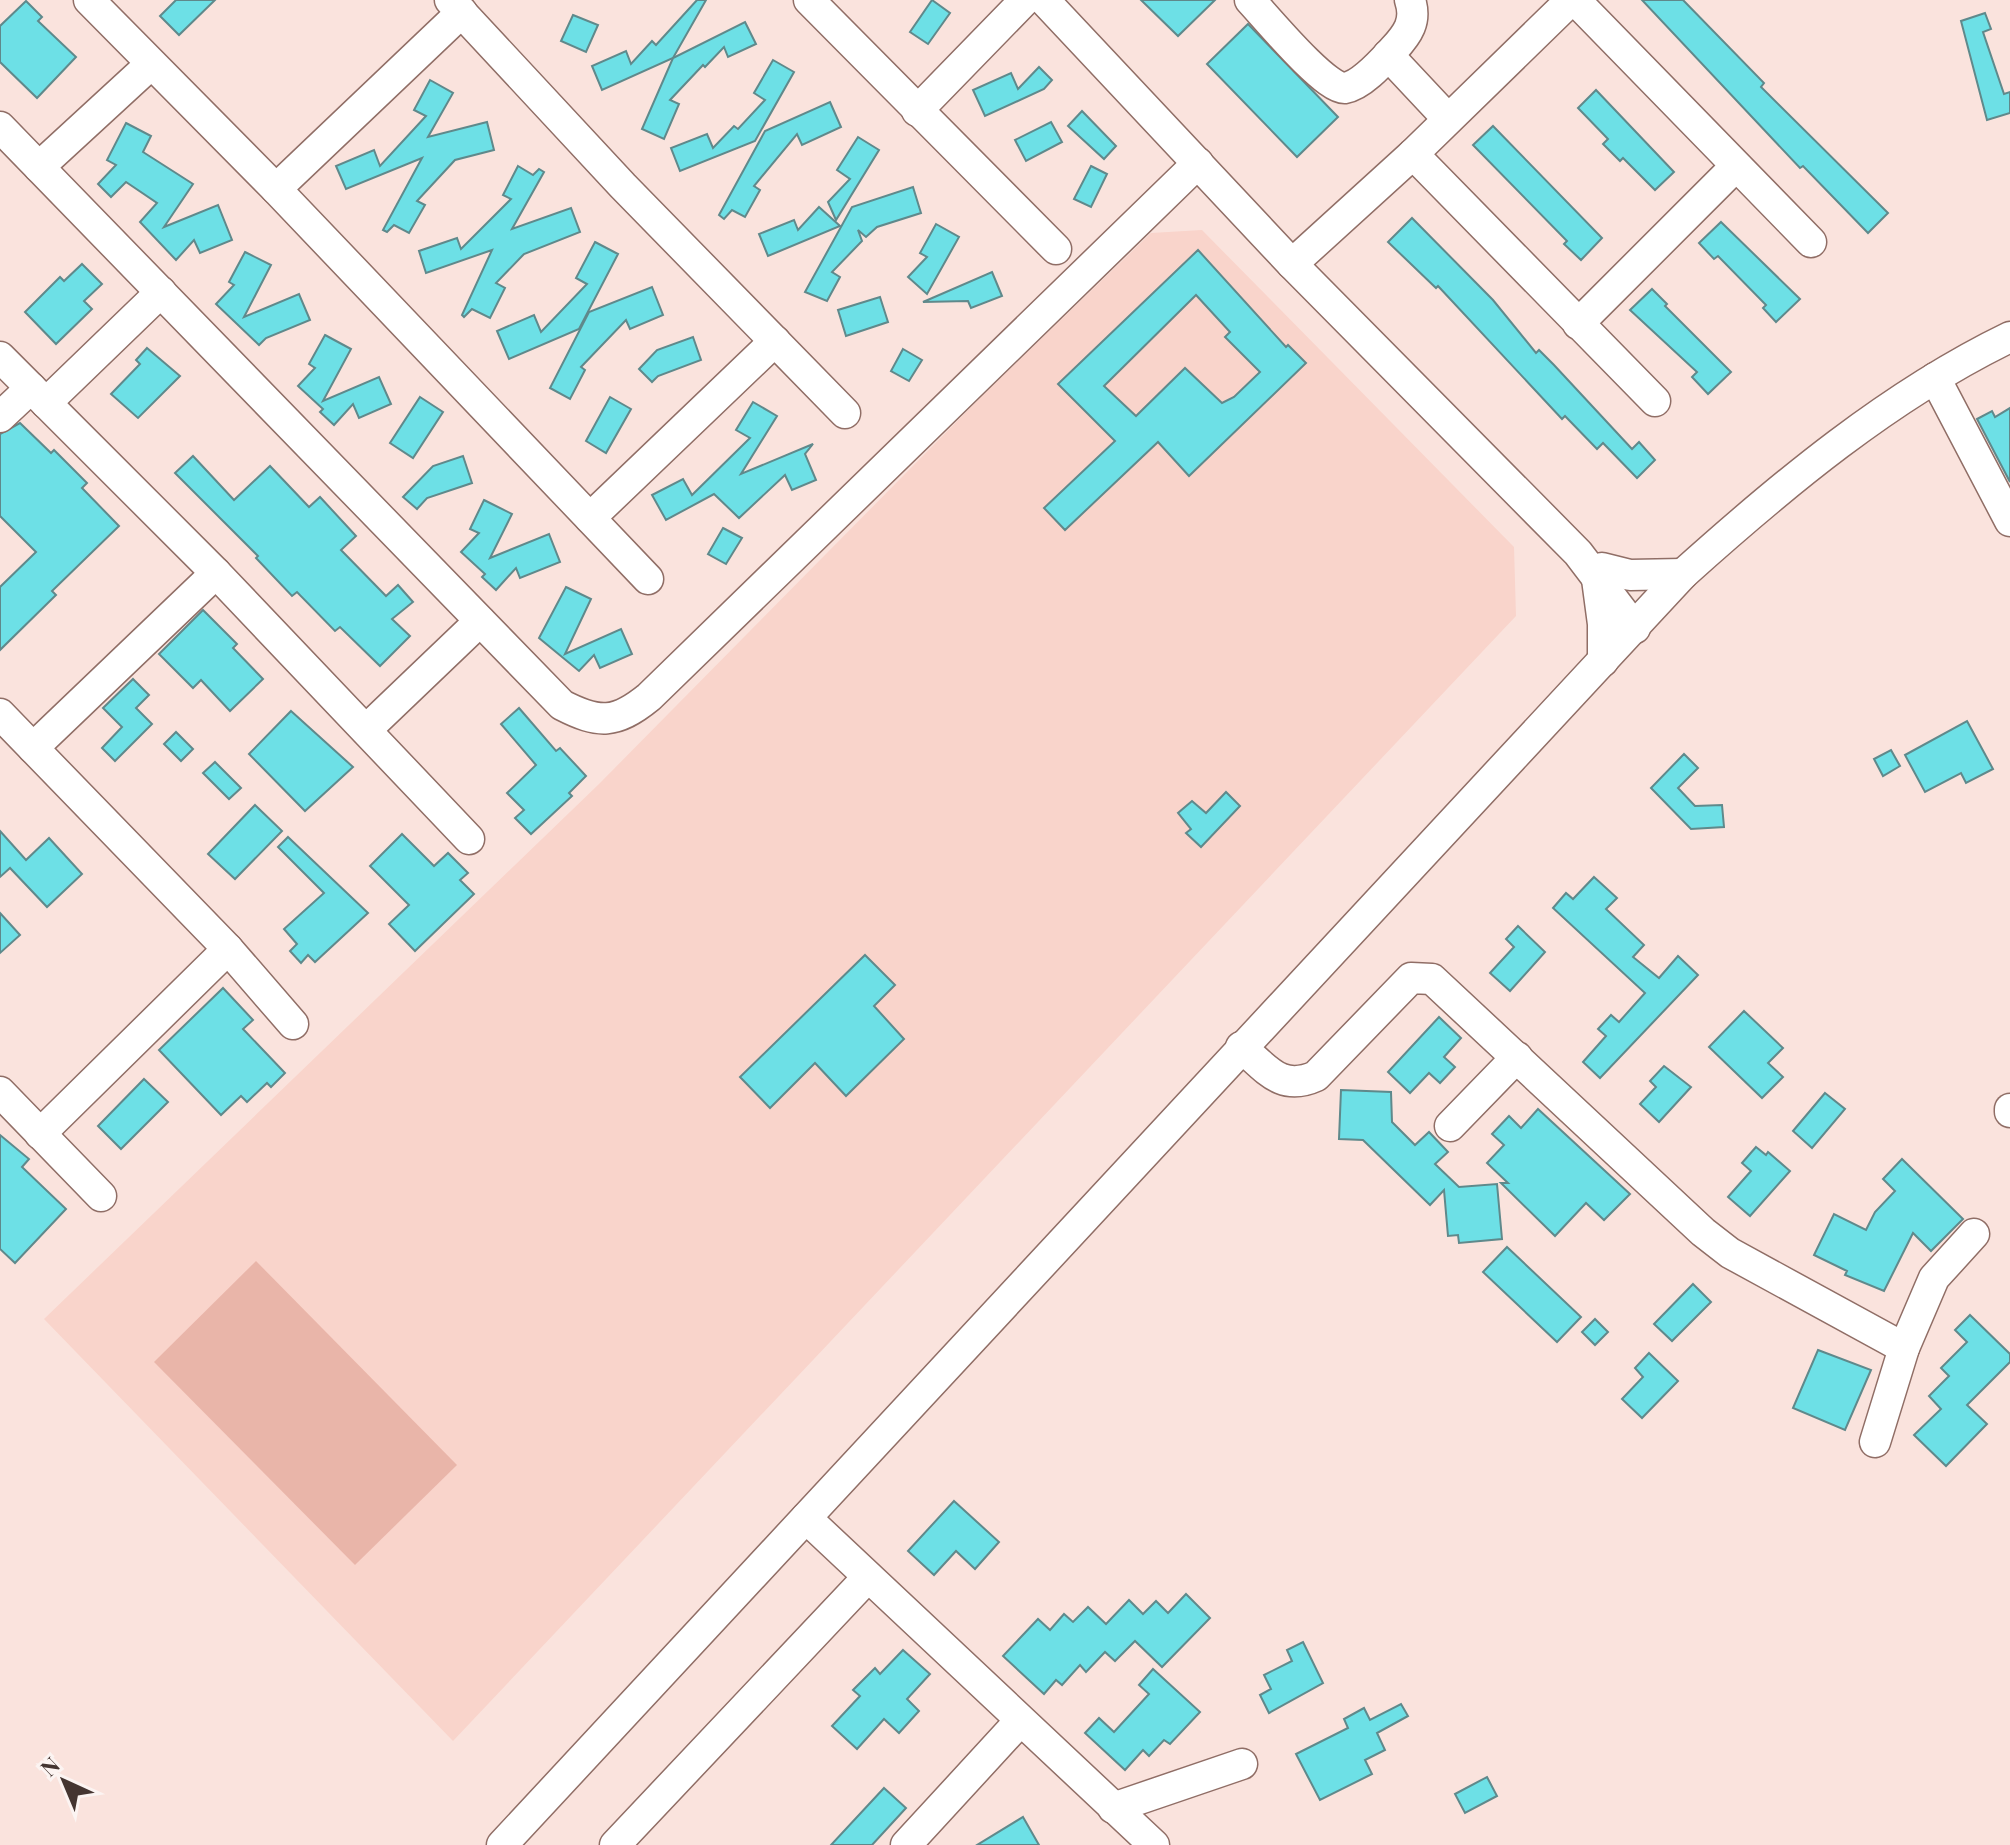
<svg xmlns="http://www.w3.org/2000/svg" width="2010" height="1845" viewBox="0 0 2010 1845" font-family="'Playfair Display',serif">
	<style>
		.built { fill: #f9d4cb }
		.green { fill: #e9b5a9 }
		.building { fill: #6de0e6; stroke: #5f898b; stroke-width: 2; fill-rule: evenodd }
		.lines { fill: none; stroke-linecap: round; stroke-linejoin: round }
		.minor-casing { stroke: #906e66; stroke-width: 33 }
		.minor { stroke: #fff; stroke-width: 30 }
	</style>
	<rect width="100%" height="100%" fill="#fae3dd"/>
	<!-- built -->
	<path class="built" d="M1202,230l312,317 2,69 -1063,1125 -409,-422 555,-535 380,-385 172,-166z"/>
	<!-- green -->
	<path class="green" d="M256,1261l201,204 -102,100 -201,-203z"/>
	<!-- building -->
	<g class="building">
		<path d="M176,0h39l-36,35 -19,-19z"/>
		<path d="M697,0h9l-33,58 -71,32 -10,-24 34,-15 5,13 21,-23 4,4z"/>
		<path d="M932,0l18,13 -22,31 -18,-12z"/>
		<path d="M1141,0h74l-37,36z"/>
		<path d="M1642,0h41l81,83 -3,4 127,126 -20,20 -65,-67 -3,2z"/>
		<path d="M26,1l16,16 -4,4 38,36 -39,41 -37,-36v-36z"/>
		<path d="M1985,13l6,16 -8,3 21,62 6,-2v21l-23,7 -26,-99z"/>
		<path d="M573,15l25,10 -12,27 -25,-11z"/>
		<path d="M745,22l11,22 -28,13 -4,-10 -19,20 -2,-2 -33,35 9,4 -15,35 -22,-10 31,-71z"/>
		<path d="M1248,24l90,93 -41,40 -90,-93z"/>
		<path d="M773,60l21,12 -39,69 -75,30 -9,-23 36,-14 6,14 21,-22 4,3 27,-29 -11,-7z"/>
		<path d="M1039,67l13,13 -8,9 -59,27 -12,-26 38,-17 7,16z"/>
		<path d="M430,80l23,13 -25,44 59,-15 7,28 -39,10 -38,41 8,4 -16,28 -15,-8 -7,7 -4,-2 39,-72 -76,31 -10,-23 38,-16 6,16 46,-50 -12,-6z"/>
		<path d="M1596,90l78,82 -19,18 -32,-32 -3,3 -17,-17 5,-5 -30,-31z"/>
		<path d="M830,102l11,25 -39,18 -5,-11 -43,52 6,4 -15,27 -13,-7 -8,9 -5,-4 46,-84z"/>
		<path d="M1082,111l34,35 -12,13 -36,-33z"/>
		<path d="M1051,122l11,20 -36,19 -11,-21z"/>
		<path d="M126,123l25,13 -8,16 50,32 -29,43 54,-22 14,35 -32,13 -6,-13 -18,20 -36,-38 17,-19 -31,-21 -15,15 -13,-13 18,-19 -9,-5z"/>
		<path d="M1493,126l109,112 -21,22 -17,-16 3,-3 -94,-96z"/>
		<path d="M858,137l21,13 -43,70 -8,-18 22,-23 -13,-9z"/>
		<path d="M518,166l15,9 6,-6 5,3 -32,57 59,-21 9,24 -56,22 -28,29 9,5 -15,30 -18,-9 -8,8 -2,-2 30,-65 -66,23 -7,-22 38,-13 4,11 50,-50 -8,-4z"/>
		<path d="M1091,166l16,8 -16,33 -17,-8z"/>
		<path d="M913,187l8,26 -44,14 -11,10 -8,-7 4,11 -30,31 8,5 -13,24 -22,-9 47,-85z"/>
		<path d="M819,207l21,19 -72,30 -9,-22 35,-14 4,10z"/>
		<path d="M1412,218l81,82 43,53 3,-3 15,15 78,84 7,-7 16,18 -18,18 -34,-35 -6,6 -32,-33 -3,3 -124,-133 -2,2 -48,-46z"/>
		<path d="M1721,222l79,77 -24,23 -13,-14 3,-3 -48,-49 -4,3 -15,-16z"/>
		<path d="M936,224l23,13 -32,57 -19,-17 19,-20 -7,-4z"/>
		<path d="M595,242l23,12 -39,75 -70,30 -12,-28 37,-16 7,17 46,-48 -11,-6z"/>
		<path d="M1198,250l88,97 2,-2 18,18 -117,113 -31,-34 -93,88 -21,-22 71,-67 -57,-57zM1196,295l34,37 -5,5 35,35 -26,25 -12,6 -37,-35 -49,48 -32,-30z"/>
		<path d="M245,252l26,13 -27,52 55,-23 11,26 -44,18 -7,7 -43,-41 18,-19 -5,-3z"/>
		<path d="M82,264l20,20 -18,17 8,8 -36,35 -31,-32 35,-35 4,4z"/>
		<path d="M992,272l10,24 -31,12 -3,-7 -45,1z"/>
		<path d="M652,287l11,28 -33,14 -4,-9 -45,47 4,3 -15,29 -20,-11 39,-76z"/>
		<path d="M1652,289l15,15 -2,2 66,66 -23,22 -16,-17 5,-5 -67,-62z"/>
		<path d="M880,297l8,25 -42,14 -8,-26z"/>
		<path d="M325,335l26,14 -28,52 56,-24 12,27 -32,14 -6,-14 -19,21 -14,-13 3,-3 -25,-23 17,-18 -6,-4z"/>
		<path d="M693,337l8,23 -43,16 -6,6 -13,-13 18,-19z"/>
		<path d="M147,348l33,28 -42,42 -27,-24 29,-30 -4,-4z"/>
		<path d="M903,349l19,11 -13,21 -18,-10z"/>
		<path d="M420,397l23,15 -30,46 -23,-15z"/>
		<path d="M610,397l21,12 -25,44 -20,-12z"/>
		<path d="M753,402l24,14 -36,58 72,-30 -8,10 11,26 -24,10 -7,-15 -46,43 -25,-24 -48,26 -14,-25 31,-16 9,16 58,-57 -14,-8z"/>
		<path d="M2010,408v74l-33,-63 15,-8 3,6z"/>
		<path d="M20,423l31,30 3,-3 33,33 -5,5 37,38 -67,65 4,4 -56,55v-63l36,-35 -36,-36v-82z"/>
		<path d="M193,456l41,44 36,-34 39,41 11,-10 36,39 -15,14 45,46 12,-11 15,17 -21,17 18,17 -30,30 -40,-39 -5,4 -38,-39 -5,4 -36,-38 2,-2 -83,-83z"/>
		<path d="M463,456l9,27 -45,15 -10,11 -14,-12 30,-31z"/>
		<path d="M484,500l28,14 -22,44 59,-24 11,28 -40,16 -4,-10 -20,22 -14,-13 3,-3 -24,-22 18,-19 -9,-4z"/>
		<path d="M723,528l19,10 -16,26 -18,-10z"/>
		<path d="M566,587l25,12 -26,55 56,-25 11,25 -32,14 -6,-13 -15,16 -40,-33z"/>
		<path d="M203,610l34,34 -4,4 30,31 -33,32 -29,-31 -8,8 -34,-34z"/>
		<path d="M133,679l16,16 -13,13 16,16 -37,37 -13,-13 20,-21 -19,-19z"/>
		<path d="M519,708l37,43 4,-3 26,28 -17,17 3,3 -41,38 -16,-16 9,-8 -17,-17 29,-28 -35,-41z"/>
		<path d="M291,711l62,56 -48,44 -56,-57z"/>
		<path d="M1967,721l26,48 -27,14 -5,-10 -36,19 -20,-37z"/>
		<path d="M176,732l17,17 -12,12 -17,-17z"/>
		<path d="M1891,750l9,16 -17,10 -9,-17z"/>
		<path d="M1684,754l14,14 -20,20 17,18 27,-1 2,22 -33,2 -40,-41z"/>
		<path d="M215,762l26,26 -12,11 -26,-26z"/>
		<path d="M1226,792l14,14 -39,41 -15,-14 5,-4 -13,-16 14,-12 14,12z"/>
		<path d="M255,805l27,26 -47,48 -27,-25z"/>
		<path d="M0,831l26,29 23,-22 33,36 -35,33 -37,-39 -10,9z"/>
		<path d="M402,834l32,32 14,-13 20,20 -8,7 14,14 -59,57 -26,-27 20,-19 -39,-39z"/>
		<path d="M288,837l80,76 -53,49 -7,-7 -7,8 -11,-12 7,-7 -13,-15 40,-36 -46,-46z"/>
		<path d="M1594,877l23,21 -11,11 38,36 -11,12 26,21 19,-22 20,19 -98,103 -17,-16 23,-26 -8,-7 13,-14 8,7 26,-29 -92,-85 13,-15 7,6z"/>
		<path d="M0,913l20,22 -20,18z"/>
		<path d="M1518,926l27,26 -35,39 -20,-18 24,-26 -8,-8z"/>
		<path d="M865,955l30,30 -21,21 30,33 -58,57 -31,-33 -45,45 -30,-31z"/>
		<path d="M223,988l30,32 -10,9 42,44 -14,14 -4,-4 -20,19 -6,-6 -20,19 -62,-65z"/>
		<path d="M1744,1011l39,37 -15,15 15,14 -21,21 -53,-51z"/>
		<path d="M1439,1017l22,21 -17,19 11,10 -15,16 -11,-10 -19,20 -22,-21z"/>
		<path d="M1664,1066l27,21 -32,35 -19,-18 16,-17 -6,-6z"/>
		<path d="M144,1079l24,23 -47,47 -23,-23z"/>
		<path d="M1341,1090l50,2 1,30 23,23 14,-13 19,20 -13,12 24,23 38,-3 5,55 -43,4 -1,-8 -10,1 -4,-46 -14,15 -67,-65 -24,-1z"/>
		<path d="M1825,1093l20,16 -33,39 -19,-17z"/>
		<path d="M1538,1109l92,85 -26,26 -18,-17 -31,33 -54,-53h7l-21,-20 17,-18 -12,-11 17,-18 12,12z"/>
		<path d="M0,1135l29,24 -7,8 44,42 -51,54 -15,-14z"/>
		<path d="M1756,1147l10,8 2,-3 22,19 -40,45 -22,-19 23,-26 -9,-8z"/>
		<path d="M1902,1159l61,60 -32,32 -18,-18 -29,58 -39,-16 2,-4 -33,-16 20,-41 32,16 9,-18 20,-21 -12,-12z"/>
		<path d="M1507,1247l74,70 -24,25 -74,-70z"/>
		<path d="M1693,1284l18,18 -39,39 -18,-17z"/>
		<path d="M1970,1315l40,39v8l-43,43 20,19 -41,42 -32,-31 27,-26 -12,-13 20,-20 -8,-8 26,-26 -12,-12z"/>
		<path d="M1595,1319l13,13 -13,13 -13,-13z"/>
		<path d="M1818,1350l53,20 -26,60 -52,-22z"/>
		<path d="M1649,1353l29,28 -36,37 -20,-19 21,-22 -8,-9z"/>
		<path d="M954,1501l45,41 -24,27 -19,-18 -22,24 -26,-24z"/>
		<path d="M1186,1594l24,24 -48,49 -27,-26 -20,20 -10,-9 -19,20 -6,-7 -18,20 -6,-5 -12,14 -41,-38 35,-37 12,11 14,-16 9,8 15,-15 18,17 23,-24 14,14 13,-13 12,12z"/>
		<path d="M1303,1642l20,41 -54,30 -9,-18 11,-6 -7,-14 28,-14 -5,-11z"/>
		<path d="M903,1650l27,24 -23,25 12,12 -20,22 -15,-14 -27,30 -25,-23 28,-30 -7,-6 22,-22 5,6z"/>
		<path d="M1153,1669l47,43 -30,32 -6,-4 -15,16 -6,-6 -18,20 -40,-37 14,-15 15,14 35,-38 -10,-9z"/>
		<path d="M1401,1704l7,12 -31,17 8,17 -20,10 7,14 -52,26 -24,-46 52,-26 -4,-9 20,-11 6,12z"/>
		<path d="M1487,1777l10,19 -32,17 -10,-19z"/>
		<path d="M884,1788l22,20 -34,37h-41z"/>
		<path d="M1023,1817l16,28h-62z"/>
	</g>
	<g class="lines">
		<!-- minor casing -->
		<g class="minor-casing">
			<g id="minor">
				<path d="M89,0l187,189 372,390"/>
				<path d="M450,0l173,186 222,227"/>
				<path d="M809,0l247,249"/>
				<path d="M1044,0l248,264 286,289 57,75"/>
				<path d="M1250,0c15,16 76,90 95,88 17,-3 37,-26 48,-38 15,-16 24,-29 17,-50"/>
				<path d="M1575,0l236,242"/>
				<path d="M1388,55l60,64"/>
				<path d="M917,111l108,-111"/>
				<path d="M0,127l562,578c37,19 54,19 87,-8l549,-534"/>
				<path d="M1413,154l242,247"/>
				<path d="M39,167l112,-103"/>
				<path d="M276,189l186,-177"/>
				<path d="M1292,264l121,-110 158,-154"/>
				<path d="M1578,324l158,-158"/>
				<path d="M0,357l216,216 253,266"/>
				<path d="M1935,378l75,143"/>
				<path d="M46,403l115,-111"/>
				<path d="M0,417l31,-29"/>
				<path d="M590,518l185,-177"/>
				<path d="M1602,568l28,7 53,-1"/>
				<path d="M1597,579l6,45v37"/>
				<path d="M0,714l228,235 65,75"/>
				<path d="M366,730l114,-109"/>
				<path d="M33,748l183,-175"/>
				<path d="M1241,1047c26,22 40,45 75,29l95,-98 21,1 271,253 27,21 174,95"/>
				<path d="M0,1092l101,104"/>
				<path d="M2010,1109v3"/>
				<path d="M1450,1126l67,-69"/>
				<path d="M40,1134l188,-185"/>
				<path d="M1875,1442l29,-94 30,-70 40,-44"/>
				<path d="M806,1518l348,327"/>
				<path d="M1113,1808l129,-44"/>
				<path d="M502,1845l1181,-1271c99,-89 207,-179 327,-237"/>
				<path d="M615,1845l253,-268"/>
				<path d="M906,1845l114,-124"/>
			</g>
		</g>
		<!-- minor -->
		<use href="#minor" class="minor"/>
	</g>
	<!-- north arrow -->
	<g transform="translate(64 1781) rotate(316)" stroke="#fcf4f2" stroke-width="6" paint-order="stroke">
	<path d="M0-6L14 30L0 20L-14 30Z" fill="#443531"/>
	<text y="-12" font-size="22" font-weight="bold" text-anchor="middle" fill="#443531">N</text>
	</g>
</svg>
